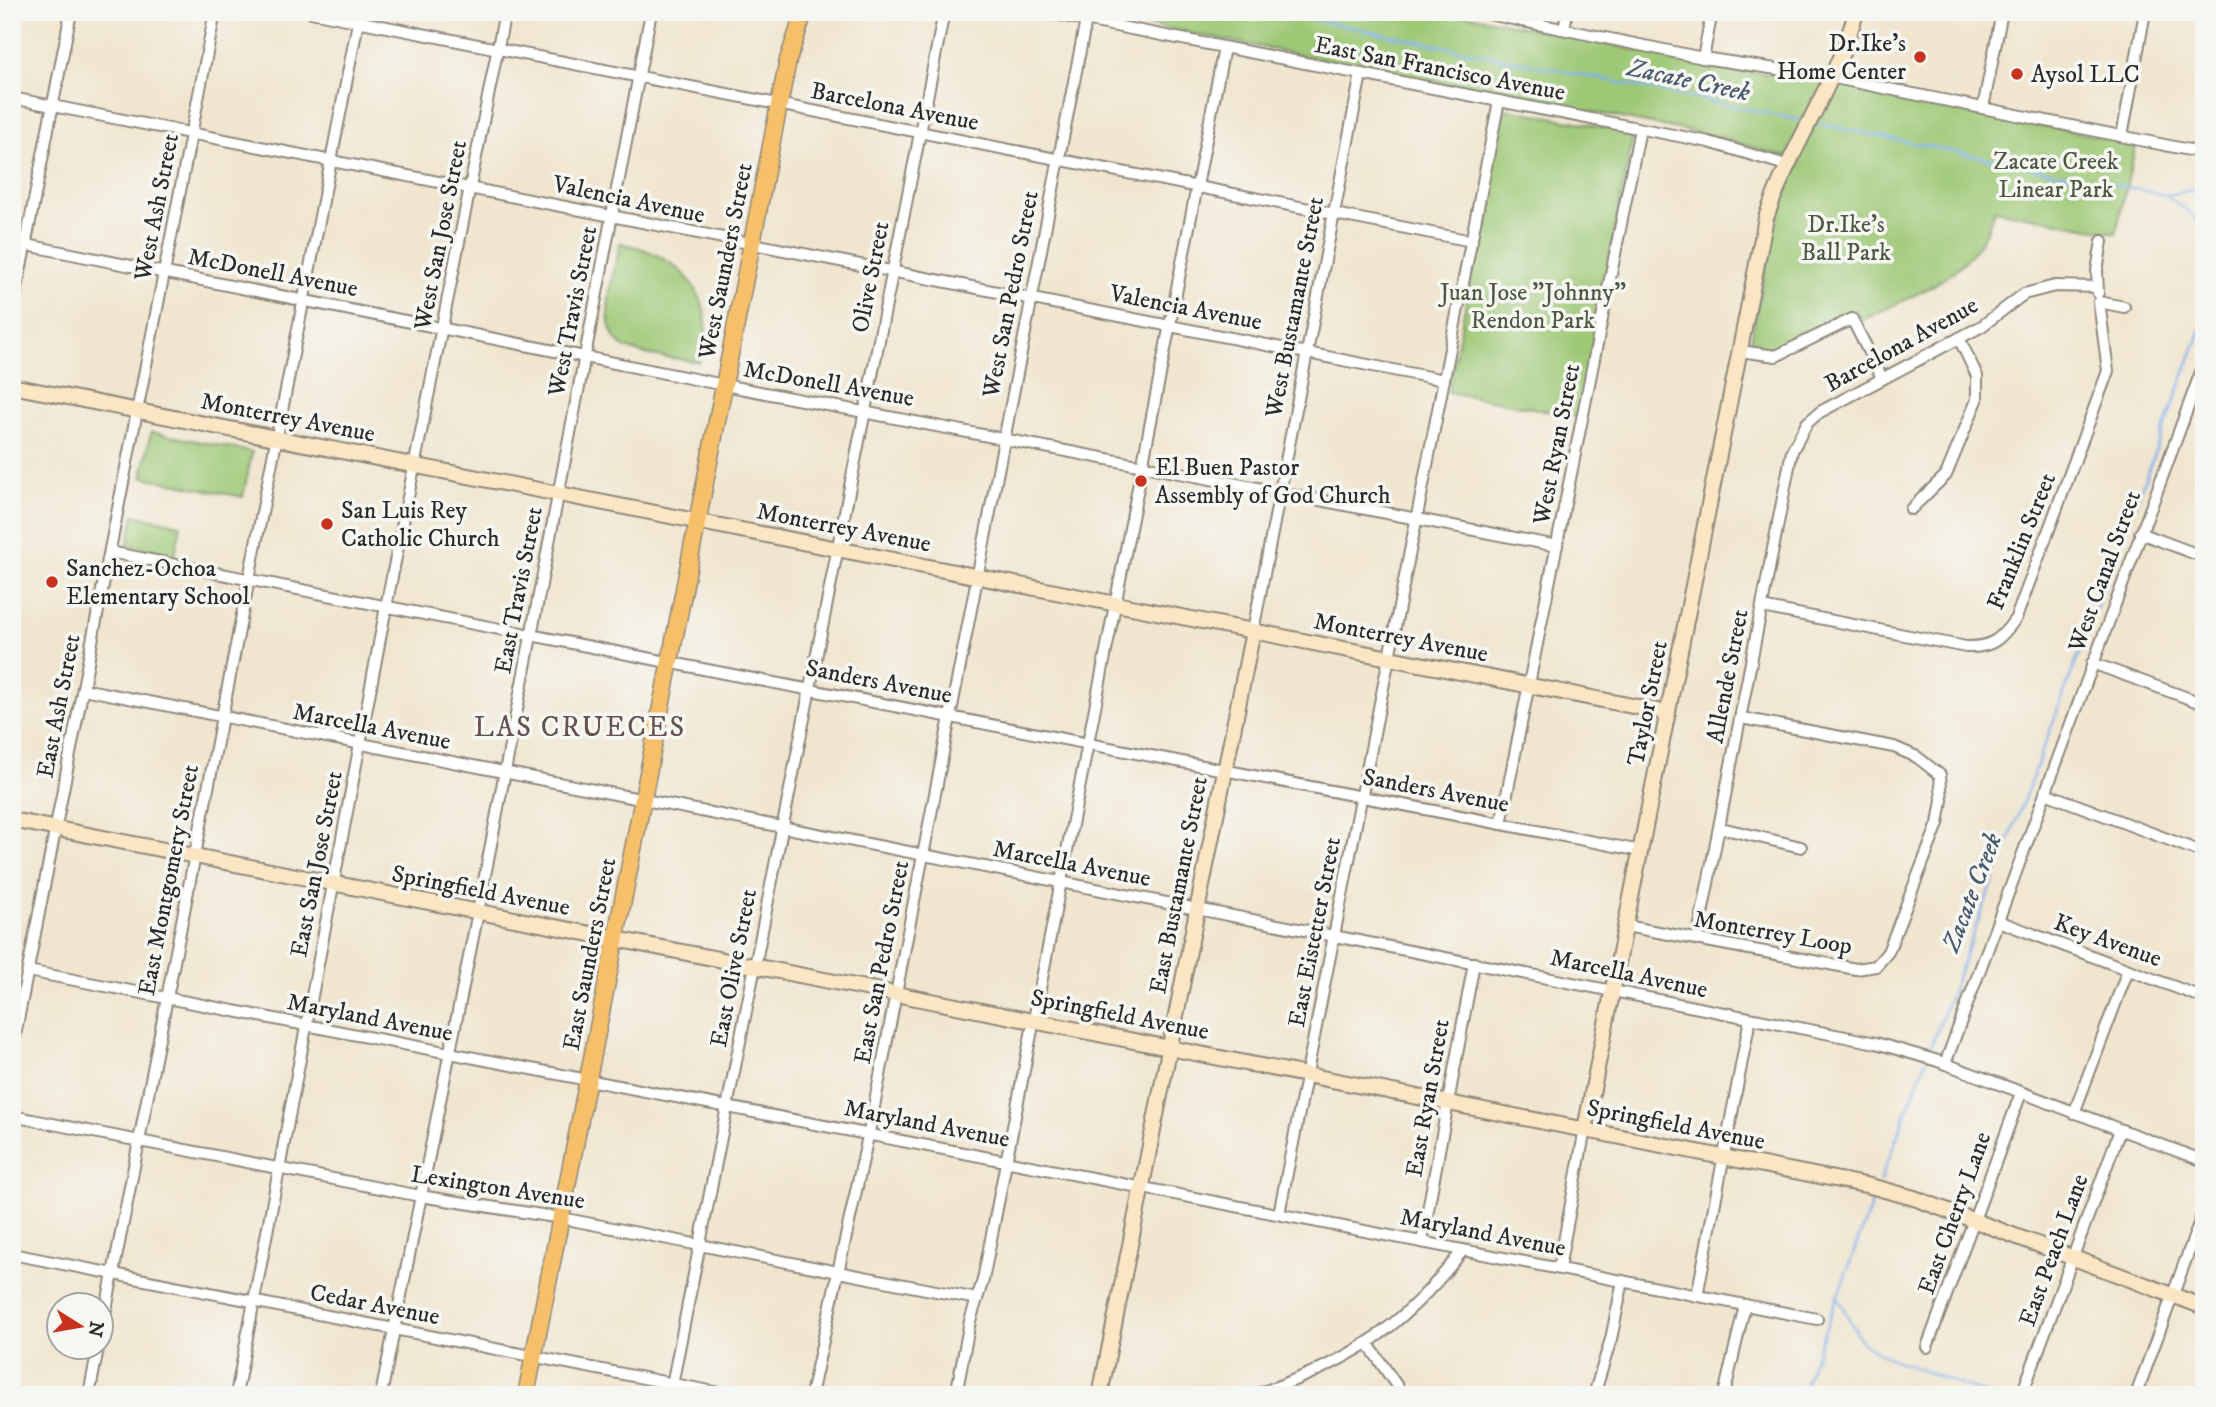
<svg xmlns="http://www.w3.org/2000/svg" width="2216" height="1407" viewBox="0 0 2216 1407" font-family="'IM FELL DW Pica',serif">
	<style>
		.green { fill: #9dc875; stroke: #647a50; stroke-width: 2 }
		.lines { fill: none; stroke-linecap: round; stroke-linejoin: round }
		.stream { stroke: #81b0eb; stroke-width: 2.5 }
		.street-casing { stroke: #8e887c; stroke-width: 14 }
		.secondary-casing { stroke: #8e887c; stroke-width: 18 }
		.primary-casing { stroke: #8e887c; stroke-width: 19 }
		.street { stroke: #fff; stroke-width: 10 }
		.secondary { stroke: #fbe6c4; stroke-width: 14 }
		.primary { stroke: #f6c06b; stroke-width: 16 }
		.poi-dot { fill: #c8321e; stroke: #f6f6f2; stroke-width: 2.5 }
		.labels { text-anchor: middle; stroke-width: 7; stroke-linejoin: round; paint-order: stroke }
		.poi-label { font-size: 24px; fill: #2b2b2b; stroke: #f6f6f2; text-anchor: start }
		.street-label { font-size: 24px; fill: #2b2b2b; stroke: #f6f6f2 }
		.park-label { font-size: 24px; fill: #4d5a41; stroke: #f6f6f2 }
		.water-label { font-size: 26px; font-style: italic; fill: #495a6e; stroke: #f6f6f2 }
		.quarter-label { font-size: 28px; letter-spacing: 2px; fill: #66524d; stroke: #f6f6f2 }
	</style>
	<rect width="100%" height="100%" fill="#f6f6f2"/>
	<filter id="ink" filterUnits="userSpaceOnUse"><feTurbulence type="fractalNoise" baseFrequency=".0143" numOctaves="2"/><feDisplacementMap in="SourceGraphic" scale="14" xChannelSelector="R" yChannelSelector="G"/><feConvolveMatrix kernelMatrix="1 2 1 2 8 2 1 2 1" color-interpolation-filters="sRGB"/></filter>
	<filter id="wash" filterUnits="userSpaceOnUse"><feTurbulence type="fractalNoise" baseFrequency=".00686" numOctaves="4" result="noise"/><feDisplacementMap in="SourceGraphic" scale="28" xChannelSelector="R" yChannelSelector="G"/><feGaussianBlur stdDeviation="1.57" result="paint"/><feColorMatrix in="noise" values="0 0 0 0 0 0 0 0 0 0 0 0 0 0 0 0 0 1.4 0 .05"/><feComposite in="paint" operator="in"/></filter>
	<g filter="url(#wash)">
		<rect width="100%" height="100%" fill="#f0e5ce"/>
		<!-- green -->
		<g class="green">
			<path d="M1082,12h370l275,57 78,9 331,66 -20,89 -122,-23c-18,67 -77,82 -133,111l-5,-11c-31,15 -66,44 -101,37l-4,-7 23,-118 26,-63 -22,-4 -60,-18z"/>
			<path d="M1509,109l119,23 5,5 -54,280 -131,-25 56,-281z"/>
			<path d="M620,243c61,11 103,56 79,119 -22,-4 -51,-5 -71,-13 -36,-16 -13,-77 -8,-106z"/>
			<path d="M151,432l101,20 -9,45 -101,-20z"/>
			<path d="M134,515l47,10 -6,29 -47,-9z"/>
		</g>
		<g class="lines">
			<!-- stream -->
			<g class="stream">
				<path d="M1277,12l528,109"/>
				<path d="M1815,123l350,72 23,16 16,20"/>
				<path d="M2165,195l39,-7"/>
				<path d="M1928,1054l276,-732"/>
				<path d="M1880,1182l46,-122"/>
				<path d="M1837,1296l25,47 27,15 99,37"/>
				<path d="M1801,1395l74,-200"/>
			</g>
		</g>
	</g>
	<g filter="url(#ink)">
		<g class="lines">
			<!-- street casing -->
			<g class="street-casing">
				<g id="street">
					<path d="M311,12l1161,229"/>
					<path d="M1044,12l665,130 77,23"/>
					<path d="M1479,12l224,46 127,19 374,76"/>
					<path d="M1564,29l3,-17"/>
					<path d="M1703,58l9,-46"/>
					<path d="M12,98l1432,282"/>
					<path d="M1983,108l19,-96"/>
					<path d="M2122,136l23,-124"/>
					<path d="M12,242l712,143 833,161"/>
					<path d="M2098,293l-1,-22 5,-30"/>
					<path d="M12,313l59,-301"/>
					<path d="M1740,351l36,5 76,-37 30,59"/>
					<path d="M1911,509l35,-34 31,-75v-24l-18,-38"/>
					<path d="M2140,533l64,24"/>
					<path d="M110,552c510,102 1020,200 1531,299"/>
					<path d="M1762,607l204,40c26,1 35,-8 50,-29l92,-247 -9,-69 25,5"/>
					<path d="M1253,631l108,-557"/>
					<path d="M2092,663l112,41"/>
					<path d="M83,689l1793,354 62,18 266,100"/>
					<path d="M2045,793l159,60"/>
					<path d="M1501,824l139,-695"/>
					<path d="M1721,828l80,19"/>
					<path d="M1998,921l206,77"/>
					<path d="M1626,926l230,43 20,-3 12,-14 50,-128 4,-24 -2,-25 -23,-18 -23,-10 -153,-29"/>
					<path d="M1697,940l95,-489 15,-28 13,-11 162,-86 42,-32 31,-8 42,1"/>
					<path d="M28,971l1789,348"/>
					<path d="M12,1051l203,-1039"/>
					<path d="M1945,1064l259,-700"/>
					<path d="M2074,1113l54,-143"/>
					<path d="M12,1116l408,80 141,22 416,81"/>
					<path d="M1279,1214l220,-1113"/>
					<path d="M1422,1242l52,-279"/>
					<path d="M12,1254l718,141"/>
					<path d="M1559,1268l26,-139"/>
					<path d="M1697,1296l53,-277"/>
					<path d="M102,1330l258,-1318"/>
					<path d="M1368,1344l35,51"/>
					<path d="M1927,1347l94,-254"/>
					<path d="M2025,1386l95,-256"/>
					<path d="M89,1395l9,-47"/>
					<path d="M236,1395l150,-788 119,-595"/>
					<path d="M381,1395l97,-483 173,-900"/>
					<path d="M670,1395l274,-1383"/>
					<path d="M811,1395l58,-263 217,-1112"/>
					<path d="M956,1395l14,-74 13,-41 241,-1232"/>
					<path d="M1254,1395c95,-32 148,-66 209,-145"/>
					<path d="M1594,1395l17,-56 12,-58"/>
					<path d="M1724,1395l21,-90"/>
					<path d="M2136,1395l68,-185"/>
				</g>
			</g>
			<!-- secondary casing -->
			<g class="secondary-casing">
				<g id="secondary">
					<path d="M12,386l1656,327"/>
					<path d="M12,820l1858,366 44,12 290,109"/>
					<path d="M1585,1129l181,-911c24,-71 70,-133 90,-206"/>
					<path d="M1100,1395l153,-764"/>
				</g>
			</g>
			<!-- primary casing -->
			<g class="primary-casing">
				<path id="primary" d="M526,1395l253,-1290 9,-45 16,-48"/>
			</g>
			<!-- street -->
			<use href="#street" class="street"/>
			<!-- secondary -->
			<use href="#secondary" class="secondary"/>
			<!-- primary -->
			<use href="#primary" class="primary"/>
		</g>
	</g>
	<!-- markers -->
	<g class="poi-dot">
		<circle cx="1920" cy="57" r="7"/>
		<circle cx="2017" cy="74" r="7"/>
		<circle cx="1141" cy="481" r="7"/>
		<circle cx="327" cy="524" r="7"/>
		<circle cx="52" cy="582" r="7"/>
	</g>
	<g class="labels">
		<!-- poi labels -->
		<g class="poi-label">
			<text x="1906" y="51" text-anchor="end">Dr.Ike's<tspan x="1906" dy="28">Home Center</tspan></text>
			<text x="2031" y="82">Aysol LLC</text>
			<text x="1155" y="475">El Buen Pastor<tspan x="1155" dy="28">Assembly of God Church</tspan></text>
			<text x="341" y="518">San Luis Rey<tspan x="341" dy="28">Catholic Church</tspan></text>
			<text x="66" y="576">Sanchez-Ochoa<tspan x="66" dy="28">Elementary School</tspan></text>
		</g>
		<!-- street labels -->
		<g class="street-label">
			<text transform="translate(1440 68) rotate(11)" y="8">East San Francisco Avenue</text>
			<text transform="translate(895 106) rotate(11)" y="8">Barcelona Avenue</text>
			<text transform="translate(629 199) rotate(12)" y="8">Valencia Avenue</text>
			<text transform="translate(156 207) rotate(-79)" y="8">West Ash Street</text>
			<text transform="translate(440 235) rotate(-79)" y="8">West San Jose Street</text>
			<text transform="translate(725 261) rotate(-79)" y="8">West Saunders Street</text>
			<text transform="translate(273 272) rotate(11)" y="8">McDonell Avenue</text>
			<text transform="translate(870 277) rotate(-79)" y="8">Olive Street</text>
			<text transform="translate(1010 294) rotate(-79)" y="8">West San Pedro Street</text>
			<text transform="translate(1186 307) rotate(11)" y="8">Valencia Avenue</text>
			<text transform="translate(1294 307) rotate(-79)" y="8">West Bustamante Street</text>
			<text transform="translate(572 311) rotate(-79)" y="8">West Travis Street</text>
			<text transform="translate(1901 344) rotate(-29)" y="8">Barcelona Avenue</text>
			<text transform="translate(829 383) rotate(10)" y="8">McDonell Avenue</text>
			<text transform="translate(288 417) rotate(11)" y="8">Monterrey Avenue</text>
			<text transform="translate(1556 444) rotate(-79)" y="8">West Ryan Street</text>
			<text transform="translate(844 527) rotate(11)" y="8">Monterrey Avenue</text>
			<text transform="translate(2021 541) rotate(-68)" y="8">Franklin Street</text>
			<text transform="translate(2104 571) rotate(-70)" y="8">West Canal Street</text>
			<text transform="translate(518 590) rotate(-79)" y="8">East Travis Street</text>
			<text transform="translate(1401 637) rotate(11)" y="8">Monterrey Avenue</text>
			<text transform="translate(1727 676) rotate(-79)" y="8">Allende Street</text>
			<text transform="translate(879 681) rotate(11)" y="8">Sanders Avenue</text>
			<text transform="translate(1647 703) rotate(-79)" y="8">Taylor Street</text>
			<text transform="translate(58 706) rotate(-79)" y="8">East Ash Street</text>
			<text transform="translate(372 726) rotate(11)" y="8">Marcella Avenue</text>
			<text transform="translate(1436 790) rotate(11)" y="8">Sanders Avenue</text>
			<text transform="translate(1072 863) rotate(11)" y="8">Marcella Avenue</text>
			<text transform="translate(316 864) rotate(-79)" y="8">East San Jose Street</text>
			<text transform="translate(168 880) rotate(-79)" y="8">East Montgomery Street</text>
			<text transform="translate(1178 885) rotate(-79)" y="8">East Bustamante Street</text>
			<text transform="translate(481 890) rotate(11)" y="8">Springfield Avenue</text>
			<text transform="translate(1314 932) rotate(-79)" y="8">East Eistetter Street</text>
			<text transform="translate(1773 932) rotate(10)" y="8">Monterrey Loop</text>
			<text transform="translate(2108 940) rotate(20)" y="8">Key Avenue</text>
			<text transform="translate(589 954) rotate(-79)" y="8">East Saunders Street</text>
			<text transform="translate(881 962) rotate(-79)" y="8">East San Pedro Street</text>
			<text transform="translate(733 968) rotate(-79)" y="8">East Olive Street</text>
			<text transform="translate(1629 973) rotate(12)" y="8">Marcella Avenue</text>
			<text transform="translate(1120 1014) rotate(11)" y="8">Springfield Avenue</text>
			<text transform="translate(370 1017) rotate(11)" y="8">Maryland Avenue</text>
			<text transform="translate(1427 1098) rotate(-80)" y="8">East Ryan Street</text>
			<text transform="translate(927 1123) rotate(11)" y="8">Maryland Avenue</text>
			<text transform="translate(1676 1124) rotate(11)" y="8">Springfield Avenue</text>
			<text transform="translate(498 1187) rotate(9)" y="8">Lexington Avenue</text>
			<text transform="translate(1954 1213) rotate(-70)" y="8">East Cherry Lane</text>
			<text transform="translate(1483 1232) rotate(11)" y="8">Maryland Avenue</text>
			<text transform="translate(2053 1250) rotate(-70)" y="8">East Peach Lane</text>
			<text transform="translate(375 1304) rotate(11)" y="8">Cedar Avenue</text>
		</g>
		<!-- park labels -->
		<g class="park-label">
			<text x="2056" y="169">Zacate Creek<tspan x="2056" dy="28">Linear Park</tspan></text>
			<text x="1846" y="232">Dr.Ike's<tspan x="1846" dy="28">Ball Park</tspan></text>
			<text x="1533" y="300">Juan Jose "Johnny"<tspan x="1533" dy="28">Rendon Park</tspan></text>
		</g>
		<!-- water labels -->
		<g class="water-label">
			<text transform="translate(1689 79) rotate(12)" y="9">Zacate Creek</text>
			<text transform="translate(1971 892) rotate(-69)" y="9">Zacate Creek</text>
		</g>
		<!-- quarter labels -->
		<g class="quarter-label">
			<text x="580" y="736">LAS CRUECES</text>
		</g>
	</g>
	<!-- margin -->
	<rect width="2216" height="1407" fill="none" stroke="#f6f6f2" stroke-width="42"/>
	<!-- north arrow -->
	<g transform="translate(80 1326) rotate(101)"><circle r="33" fill="#f6f6f2" stroke="#a5a5a2" stroke-width="2"/>
	<path d="M0-5L12 26L0 18L-12 26Z" fill="#c8321e"/>
	<text y="-10" font-size="19" font-weight="bold" text-anchor="middle" fill="#2b2b2b">N</text>
	</g>
</svg>
